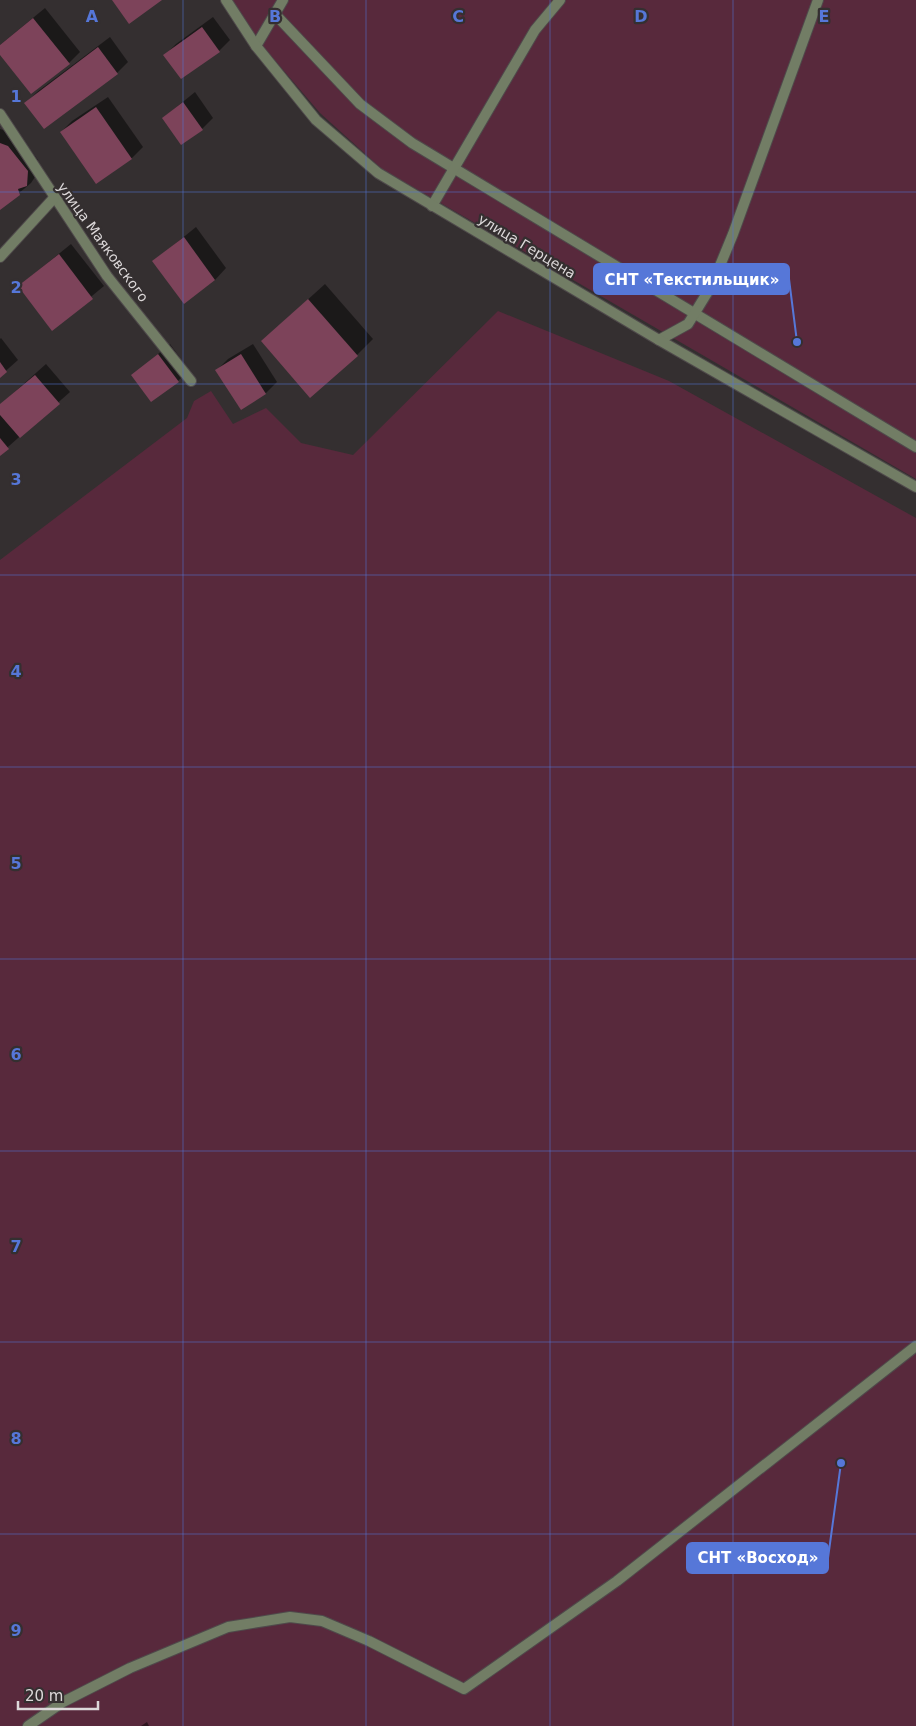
<svg xmlns="http://www.w3.org/2000/svg" width="916" height="1726" viewBox="0 0 916 1726" font-family="'DejaVu Sans',sans-serif">
	<style>
		.green { fill: #58293c }
		.shadow { fill: #0007 }
		.building { fill: #7d435a }
		.lines { fill: none; stroke-linecap: round; stroke-linejoin: round }
		.lane-casing { stroke: #4f4a4b; stroke-width: 12 }
		.street-casing { stroke: #4f4a4b; stroke-width: 12 }
		.lane { stroke: #727d65; stroke-width: 10 }
		.street { stroke: #727d65; stroke-width: 10 }
		.grid { fill: none; stroke: #5677d8; stroke-width: 1; stroke-opacity: 0.55 }
		.labels { text-anchor: middle; stroke-width: 4.5; stroke-linejoin: round; paint-order: stroke }
		.street-label { font-size: 14px; fill: #dcd8d9; stroke: #342f30 }
		.grid-label { font-size: 16px; text-anchor: middle; font-weight: bold; fill: #5677d8; stroke: #342f30; stroke-width: 4.5; stroke-linejoin: round; paint-order: stroke }
		.leader { fill: none; stroke: #5677d8; stroke-width: 2 }
		.callout-dot { fill: #5677d8; stroke: #342f30; stroke-width: 2 }
		.callout { fill: #5677d8; stroke: #5677d8; stroke-width: 2 }
		.callout-label { font-size: 15px; text-anchor: middle; font-weight: bold; fill: #fff }
	</style>
	<rect width="100%" height="100%" fill="#342f30"/>
	<!-- green -->
	<g class="green">
		<path d="M232,0h684v479l-534,-310 -62,-56 -59,-69z"/>
		<path d="M498,311l171,70 247,137v1208h-916v-1166l187,-142 7,-17 17,-10 22,33 33,-16 35,35 52,12z"/>
	</g>
	<!-- shadow -->
	<g class="shadow">
		<path d="M45,8l35,44 -11,11 -69,-10v-8z"/>
		<path d="M213,17l17,23 -11,11 -54,4 11,-11z"/>
		<path d="M110,37l18,25 -11,11 -73,54 -18,-24 11,-11z"/>
		<path d="M195,92l18,26 -11,11 -39,-11z"/>
		<path d="M108,97l35,50 -11,11 -36,24 -35,-50 11,-11z"/>
		<path d="M0,129l19,6 19,25 -1,14 -6,9 -31,26z"/>
		<path d="M196,227l30,41 -11,12 -61,-19z"/>
		<path d="M71,244l33,42 -52,43 -33,-43z"/>
		<path d="M325,284l48,55 -16,16 -95,-14z"/>
		<path d="M1,338l17,22 -18,16v-37z"/>
		<path d="M170,344l19,26 -11,11 -45,-6z"/>
		<path d="M253,344l24,38 -11,11 -49,-23 11,-11z"/>
		<path d="M46,364l24,28 -70,62v-49z"/>
		<path d="M147,1722l2,4h-8z"/>
	</g>
	<!-- building -->
	<g class="building">
		<path d="M112,0h50l-33,24z"/>
		<path d="M33,18l37,46 -39,30 -31,-39v-10z"/>
		<path d="M202,27l18,25 -39,27 -18,-24z"/>
		<path d="M98,47l20,27 -74,55 -20,-26z"/>
		<path d="M183,102l20,28 -22,15 -19,-27z"/>
		<path d="M96,107l36,52 -36,25 -36,-52z"/>
		<path d="M0,143l8,3 20,25 -1,15 -9,3 2,6 -20,15z"/>
		<path d="M184,237l31,43 -31,24 -32,-43z"/>
		<path d="M59,254l34,45 -41,32 -34,-45z"/>
		<path d="M308,299l50,57 -48,42 -49,-57z"/>
		<path d="M158,354l21,28 -28,20 -20,-27z"/>
		<path d="M241,354l25,40 -25,16 -26,-40z"/>
		<path d="M0,362l7,10 -7,6z"/>
		<path d="M35,375l25,29 -40,34 -20,-23v-11z"/>
		<path d="M0,438l9,11 -9,7z"/>
	</g>
	<g class="lines">
		<!-- lane casing -->
		<g class="lane-casing">
			<g id="lane">
				<path d="M274,13l86,91 52,39 504,304"/>
				<path d="M256,46l27,-46"/>
				<path d="M432,206l103,-176 25,-30"/>
				<path d="M659,340l29,-16 24,-39 21,-51 85,-234"/>
			</g>
		</g>
		<!-- street casing -->
		<g class="street-casing">
			<g id="street">
				<path d="M226,0l30,46 60,74 62,53 281,167 257,147"/>
				<path d="M0,114l107,162 84,105"/>
				<path d="M0,257l54,-59"/>
				<path d="M28,1726l35,-24 67,-34 98,-41 62,-10 32,4 47,20 95,48 153,-108 299,-235"/>
			</g>
		</g>
		<!-- lane -->
		<use href="#lane" class="lane"/>
		<!-- street -->
		<use href="#street" class="street"/>
	</g>
	<!-- grid -->
	<path class="grid" d="M183,0v1726M366,0v1726M550,0v1726M733,0v1726M0,192h916M0,384h916M0,575h916M0,767h916M0,959h916M0,1151h916M0,1342h916M0,1534h916"/>
	<g class="labels">
		<!-- street labels -->
		<g class="street-label">
			<text transform="translate(103 242) rotate(54)" y="5">улица Маяковского</text>
			<text transform="translate(527 246) rotate(31)" y="5">улица Герцена</text>
		</g>
	</g>
	<g class="grid-label">
		<text x="92" y="22">A</text>
		<text x="275" y="22">B</text>
		<text x="458" y="22">C</text>
		<text x="641" y="22">D</text>
		<text x="824" y="22">E</text>
		<text x="16" y="102">1</text>
		<text x="16" y="293">2</text>
		<text x="16" y="485">3</text>
		<text x="16" y="677">4</text>
		<text x="16" y="869">5</text>
		<text x="16" y="1060">6</text>
		<text x="16" y="1252">7</text>
		<text x="16" y="1444">8</text>
		<text x="16" y="1636">9</text>
	</g>
	<!-- callouts -->
	<path class="leader" d="M797 342L789 279M841 1463L828 1558"/>
	<g class="callout-dot">
		<circle cx="797" cy="342" r="5"/>
		<circle cx="841" cy="1463" r="5"/>
	</g>
	<g class="callout">
		<rect x="594" y="264" width="195" height="30" rx="5"/>
		<rect x="687" y="1543" width="141" height="30" rx="5"/>
	</g>
	<g class="callout-label">
		<text x="692" y="285">СНТ «Текстильщик»</text>
		<text x="758" y="1563">СНТ «Восход»</text>
	</g>
	<!-- scale -->
	<path d="M18 1701v8h80v-8" fill="none" stroke="#dcd8d9" stroke-width="2.5"/>
	<text x="25" y="1701" font-size="15" fill="#dcd8d9" stroke="#342f30" stroke-width="4" paint-order="stroke">20 m</text>
</svg>
